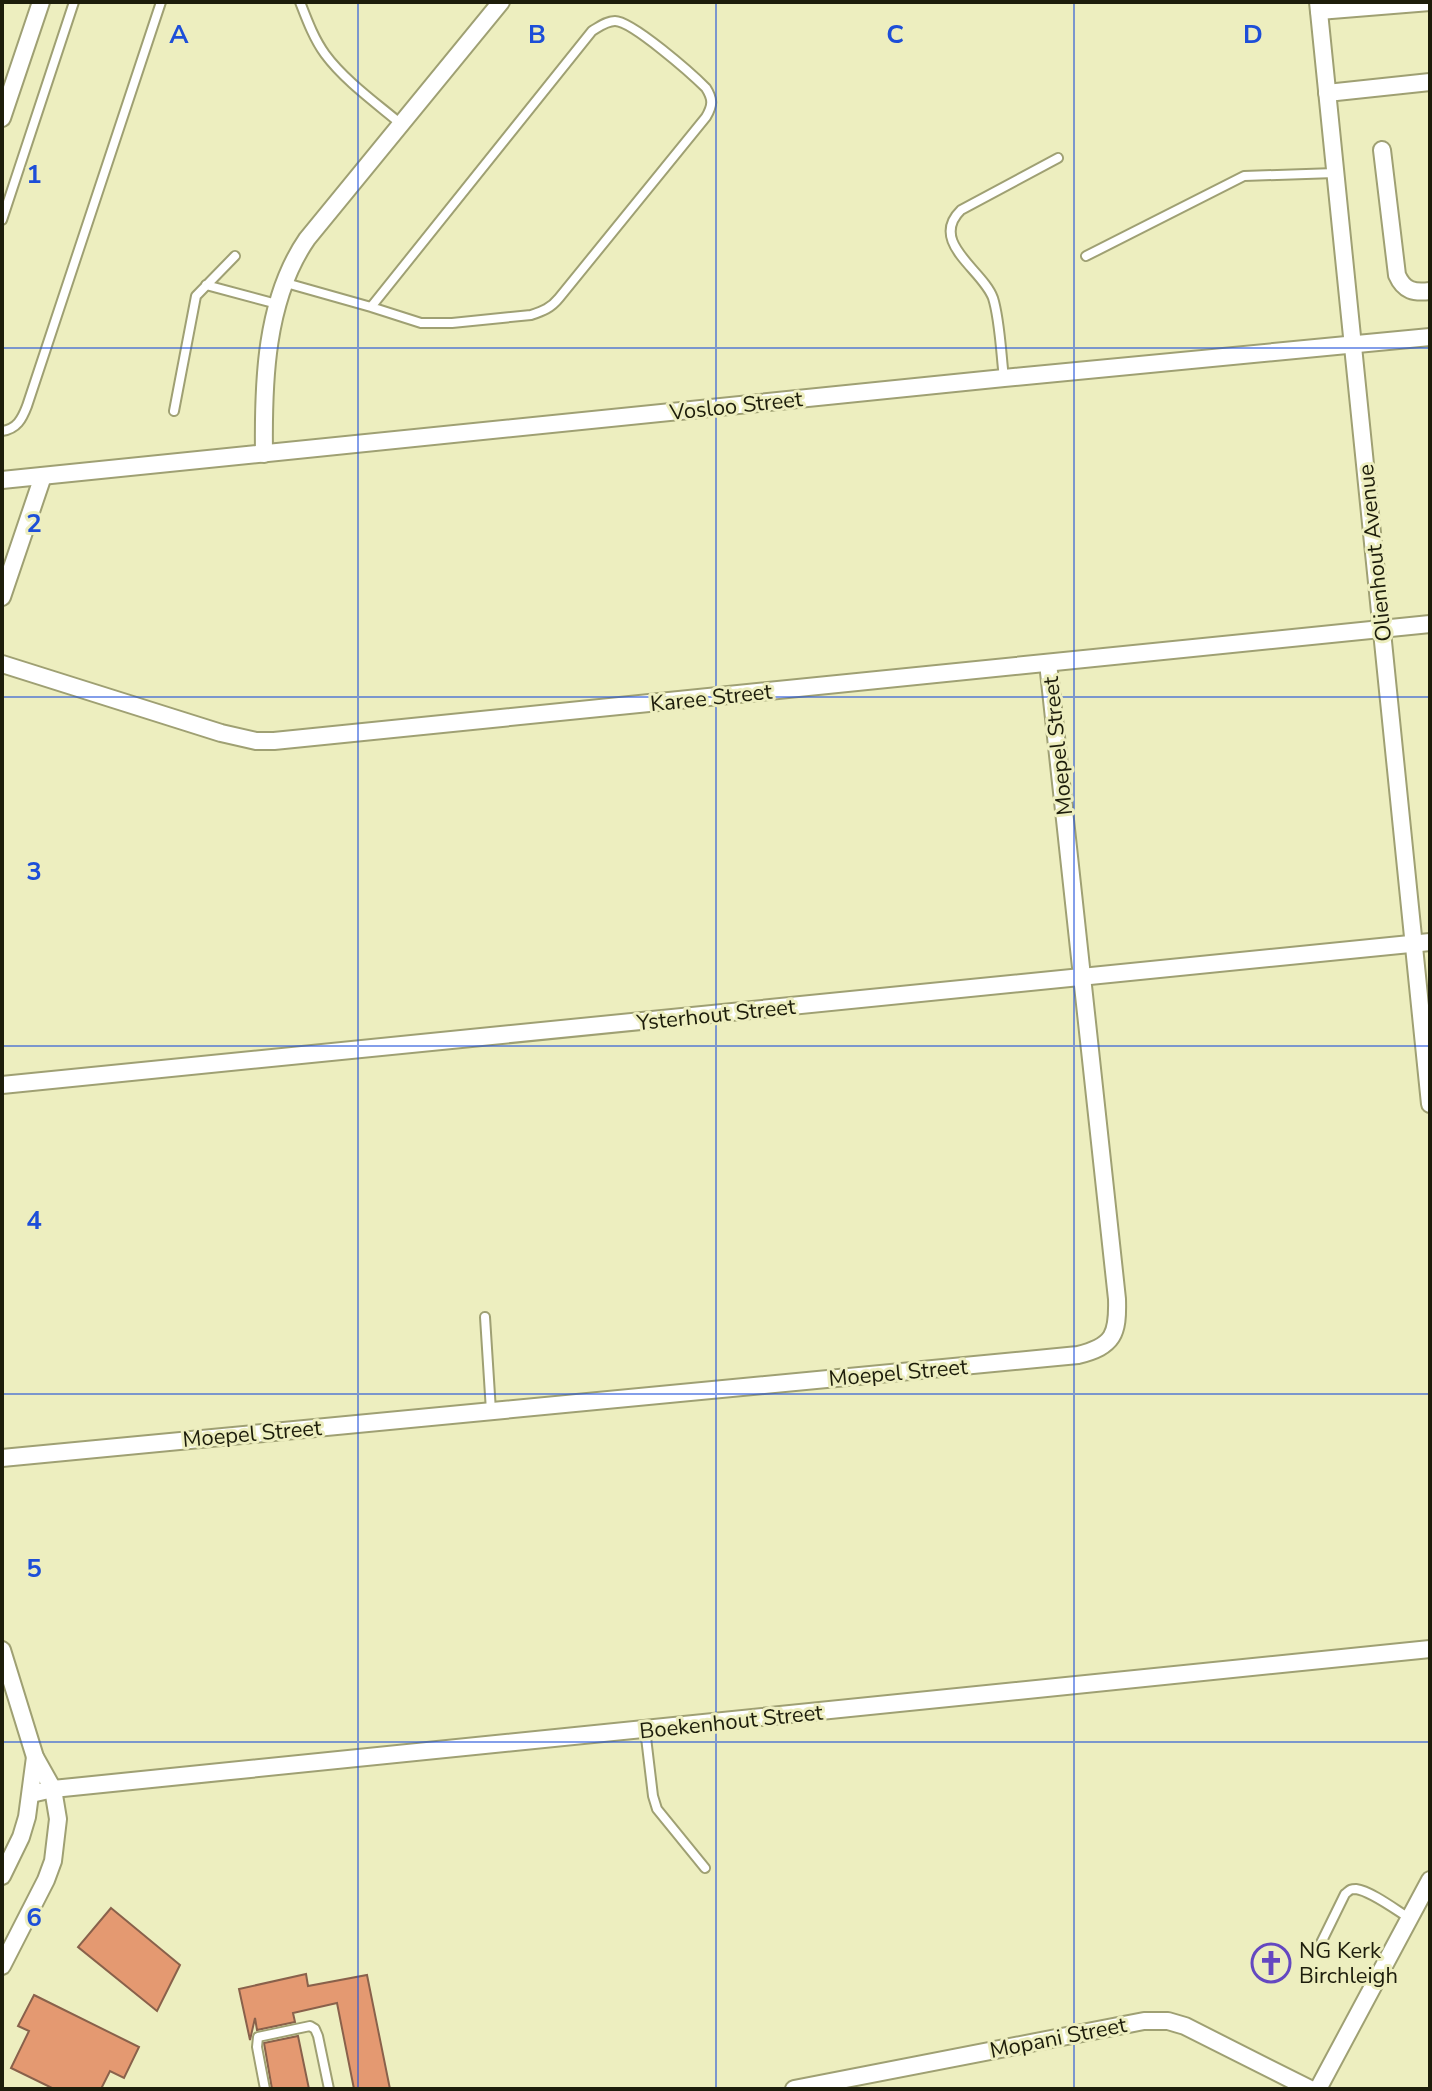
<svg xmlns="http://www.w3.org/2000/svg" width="1432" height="2091" viewBox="0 0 1432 2091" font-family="'Nunito Sans',sans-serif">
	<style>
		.building { fill: #e49971; stroke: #89614b; stroke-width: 2 }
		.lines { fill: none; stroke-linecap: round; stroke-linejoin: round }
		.service-casing { stroke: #9fa073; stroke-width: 12 }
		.minor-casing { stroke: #9fa073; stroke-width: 20 }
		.service { stroke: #fff; stroke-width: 8 }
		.minor { stroke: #fff; stroke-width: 16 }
		.grid { fill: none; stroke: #1d4ed8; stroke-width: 2; stroke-opacity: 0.55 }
		.labels { text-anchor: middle; stroke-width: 6; stroke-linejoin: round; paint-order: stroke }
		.street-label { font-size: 22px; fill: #1d1d0b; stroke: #edeebf }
		.poi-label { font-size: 22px; fill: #1d1d0b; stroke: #edeebf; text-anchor: start }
		.grid-label { font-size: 26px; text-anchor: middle; font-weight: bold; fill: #1d4ed8; stroke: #edeebf; stroke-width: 6; stroke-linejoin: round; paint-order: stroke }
	</style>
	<rect width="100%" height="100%" fill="#edeebf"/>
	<!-- building -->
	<g class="building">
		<path d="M111,1908l69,57 -23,46 -79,-64z"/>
		<path d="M306,1974l2,12 59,-11 23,114h-36l-17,-86 -44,10 2,9 -38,8 -2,-12 -5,22 -11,-51z"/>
		<path d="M34,1995l105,52 -15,31 -14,-7 -9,18h-47l-43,-21 18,-37 -11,-5z"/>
		<path d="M298,2036l11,53h-37l-8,-46z"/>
	</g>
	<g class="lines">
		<!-- service casing -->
		<g class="service-casing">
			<g id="service">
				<path d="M300,2c7,18 14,37 25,52 19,26 51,49 76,70"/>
				<path d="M2,220l72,-218"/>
				<path d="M1086,256l158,-80 91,-3"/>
				<path d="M286,283l85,24 50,16h31l79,-8c12,-4 20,-7 28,-17l147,-181c7,-12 7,-18 0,-29 -14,-14 -74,-67 -91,-67 -9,0 -16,6 -23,10l-221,276"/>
				<path d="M206,285l71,19"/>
				<path d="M1004,378c-3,-24 -4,-58 -11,-80 -10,-28 -65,-56 -32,-88l97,-52"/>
				<path d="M174,411l22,-115 39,-40"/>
				<path d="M2,431c15,-2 20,-12 25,-25l134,-404"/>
				<path d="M485,1317l6,94"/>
				<path d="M645,1729l8,67 4,13 48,59"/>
				<path d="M1318,1949l27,-55c5,-4 5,-5 11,-5 15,2 40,21 53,29"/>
				<path d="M265,2089l-8,-42 1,-10 52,-11 5,3 3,7 11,53"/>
			</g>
		</g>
		<!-- minor casing -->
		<g class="minor-casing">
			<g id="minor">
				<path d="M1318,2l112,1102"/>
				<path d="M1319,11l111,-9"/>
				<path d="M1327,93l103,-11"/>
				<path d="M2,118l39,-116"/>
				<path d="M1382,150l15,125c7,16 17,18 33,16"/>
				<path d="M264,454c-1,-71 1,-154 43,-215l194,-237"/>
				<path d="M2,480l1002,-102 426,-41"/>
				<path d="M2,597l41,-121"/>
				<path d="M2,664l219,69 35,8h18l1156,-117"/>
				<path d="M2,1085l1428,-143"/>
				<path d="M2,1458l1076,-103c36,-9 40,-21 39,-56l-69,-636"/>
				<path d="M2,1650l33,107 18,32 5,30 -5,42 -7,19 -44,86"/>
				<path d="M31,1794l22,-5 1377,-140"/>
				<path d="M2,1876l19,-39 6,-20 8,-60"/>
				<path d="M794,2089l350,-68h24l17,5 125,63"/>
				<path d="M1318,2089l112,-209"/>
			</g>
		</g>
		<!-- service -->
		<use href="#service" class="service"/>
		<!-- minor -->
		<use href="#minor" class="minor"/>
	</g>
	<!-- grid -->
	<path class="grid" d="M358,2v2087M716,2v2087M1074,2v2087M2,348h1428M2,697h1428M2,1046h1428M2,1394h1428M2,1742h1428"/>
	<!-- icons -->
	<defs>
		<g id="church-ring" transform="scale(2)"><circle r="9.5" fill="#edeebf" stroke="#6448c1" stroke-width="1.5"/><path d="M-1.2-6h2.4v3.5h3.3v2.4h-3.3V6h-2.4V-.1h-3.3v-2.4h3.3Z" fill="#6448c1"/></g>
	</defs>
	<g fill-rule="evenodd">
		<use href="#church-ring" x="1271" y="1963"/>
	</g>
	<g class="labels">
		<!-- street labels -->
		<g class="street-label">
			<text transform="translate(736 405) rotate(-6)" y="8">Vosloo Street</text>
			<text transform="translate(1374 553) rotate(-96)" y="8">Olienhout Avenue</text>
			<text transform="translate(711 697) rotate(-6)" y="8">Karee Street</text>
			<text transform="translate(1057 746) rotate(-96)" y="8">Moepel Street</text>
			<text transform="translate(716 1014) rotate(-6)" y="8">Ysterhout Street</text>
			<text transform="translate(898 1372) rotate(-5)" y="8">Moepel Street</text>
			<text transform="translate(252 1433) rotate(-5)" y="8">Moepel Street</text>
			<text transform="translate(731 1721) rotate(-6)" y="8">Boekenhout Street</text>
			<text transform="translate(1058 2037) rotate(-11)" y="8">Mopani Street</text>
		</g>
		<!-- poi labels -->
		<g class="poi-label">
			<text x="1299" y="1958">NG Kerk<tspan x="1299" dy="25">Birchleigh</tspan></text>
		</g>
	</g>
	<g class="grid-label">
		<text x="179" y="43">A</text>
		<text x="537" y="43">B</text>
		<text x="895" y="43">C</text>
		<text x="1253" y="43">D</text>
		<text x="34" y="183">1</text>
		<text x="34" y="532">2</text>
		<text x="34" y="880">3</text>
		<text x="34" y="1229">4</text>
		<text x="34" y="1577">5</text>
		<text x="34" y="1926">6</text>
	</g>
	<!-- border -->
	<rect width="1432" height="2091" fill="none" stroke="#1d1d0b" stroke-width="8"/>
</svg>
